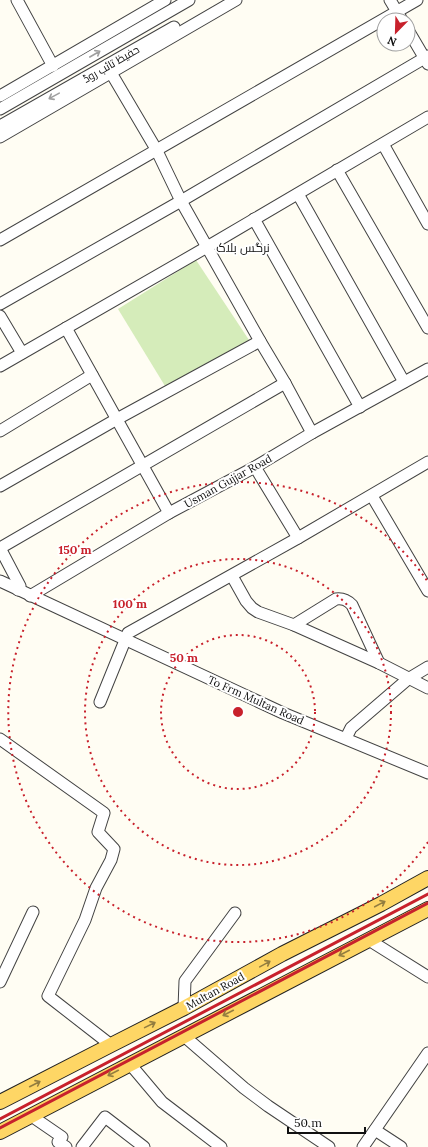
<svg xmlns="http://www.w3.org/2000/svg" width="428" height="1147" viewBox="0 0 428 1147" font-family="Lora,Cairo,serif">
	<style>
		.green { fill: #d5ecba }
		.lines { fill: none; stroke-linecap: round; stroke-linejoin: round }
		.minor-casing { stroke: #434343; stroke-width: 13 }
		.major-casing { stroke: #212121; stroke-width: 16 }
		.minor { stroke: #fff; stroke-width: 11 }
		.major { stroke: #fed665; stroke-width: 14 }
		.rail { stroke: #c8212c; stroke-width: 3 }
		.oneway { stroke: #9f9f9f }
		.oneway2 { stroke: #937d3f }
		.ring { fill: none; stroke: #c8212c; stroke-width: 2; stroke-dasharray: 2 4 }
		.labels { text-anchor: middle; stroke-width: 4; stroke-linejoin: round; paint-order: stroke }
		.street-label { font-size: 11px; fill: #101010; stroke: #fff }
		.neighbourhood-label { font-size: 12px; fill: #101010; stroke: #fff }
		.centre { fill: #c8212c; stroke: #fff; stroke-width: 2 }
		.ring-label { font-size: 12px; text-anchor: middle; font-weight: bold; fill: #c8212c; stroke: #fff; stroke-width: 4; stroke-linejoin: round; paint-order: stroke }
	</style>
	<rect width="100%" height="100%" fill="#fffdf3"/>
	<!-- green -->
	<path class="green" d="M196,260l53,80 -84,46 -47,-77z"/>
	<g class="lines">
		<!-- minor casing -->
		<g class="minor-casing">
			<g id="minor">
				<path d="M17,0l36,66"/>
				<path d="M390,0l12,20"/>
				<path d="M408,30l20,34"/>
				<path d="M107,66l49,83 25,52 79,140 25,42 27,50"/>
				<path d="M0,96l165,-96"/>
				<path d="M0,109l189,-109"/>
				<path d="M0,126l174,-99"/>
				<path d="M0,137l236,-137"/>
				<path d="M383,144l45,80"/>
				<path d="M337,170l91,158"/>
				<path d="M298,194l106,188"/>
				<path d="M254,219l106,188"/>
				<path d="M0,240l417,-240"/>
				<path d="M0,304l181,-103 247,-145"/>
				<path d="M0,316l22,37"/>
				<path d="M66,328l103,185"/>
				<path d="M0,366l207,-119 221,-130"/>
				<path d="M0,431l92,-56"/>
				<path d="M255,467l43,71"/>
				<path d="M0,486l117,-67 143,-78"/>
				<path d="M372,496l56,95"/>
				<path d="M0,548l285,-165"/>
				<path d="M0,548l20,38 -2,4"/>
				<path d="M232,576l14,25 6,7 6,4 36,13 85,38 49,25"/>
				<path d="M0,581l283,132 145,60"/>
				<path d="M30,596l139,-83 86,-46 57,-34 116,-64"/>
				<path d="M294,625l42,-26c7,-1 11,1 16,6l27,58"/>
				<path d="M100,702l28,-69 170,-95 130,-76"/>
				<path d="M346,738l5,-10 57,-49 20,-12"/>
				<path d="M0,739l104,74 -6,19 16,17 -3,11 -15,28 -11,32 -37,76 63,49"/>
				<path d="M369,940l59,37"/>
				<path d="M0,982l33,-70"/>
				<path d="M184,1008l1,-27 50,-68"/>
				<path d="M184,1036l60,52 24,18 61,41"/>
				<path d="M130,1064l32,38 59,45"/>
				<path d="M30,1115l32,22 -4,5 8,5"/>
				<path d="M375,1130l26,17"/>
				<path d="M82,1147l23,-30 39,30"/>
				<path d="M363,1147l65,-94"/>
			</g>
		</g>
		<!-- major casing -->
		<g class="major-casing">
			<g id="major">
				<path d="M0,1102l111,-57 73,-37 98,-54 99,-50 47,-26"/>
				<path d="M0,1132l428,-223"/>
			</g>
		</g>
		<!-- minor -->
		<use href="#minor" class="minor"/>
		<!-- major -->
		<use href="#major" class="major"/>
		<!-- rail -->
		<g class="rail">
			<path d="M0,1119l428,-225"/>
			<path d="M0,1128l428,-225"/>
		</g>
	</g>
	<!-- one-way arrows -->
	<defs><path id="oneway-shaft" d="M-6 0H5M1.5-3L5.5 0L1.5 3" fill="none" stroke-width="1.6" stroke-linecap="round" stroke-linejoin="round"/></defs>
	<g class="oneway">
		<use href="#oneway-shaft" transform="translate(95 54) rotate(-30)"/>
		<use href="#oneway-shaft" transform="translate(54 96) rotate(151)"/>
	</g>
	<g class="oneway2">
		<use href="#oneway-shaft" transform="translate(380 904) rotate(-28)"/>
		<use href="#oneway-shaft" transform="translate(344 953) rotate(153)"/>
		<use href="#oneway-shaft" transform="translate(265 964) rotate(-29)"/>
		<use href="#oneway-shaft" transform="translate(228 1013) rotate(153)"/>
		<use href="#oneway-shaft" transform="translate(150 1025) rotate(-26)"/>
		<use href="#oneway-shaft" transform="translate(113 1073) rotate(153)"/>
		<use href="#oneway-shaft" transform="translate(35 1084) rotate(-27)"/>
	</g>
	<!-- distance rings -->
	<g class="ring">
		<circle cx="238" cy="712" r="77"/>
		<circle cx="238" cy="712" r="153"/>
		<path d="M428 842A230 230 0 1 1 428 582"/>
	</g>
	<g class="labels">
		<!-- street labels -->
		<g class="street-label">
			<text transform="translate(111 64) rotate(-30)" y="4">حفیظ تائب روڈ</text>
			<text transform="translate(228 481) rotate(-29)" y="4">Usman Gujjar Road</text>
			<text transform="translate(256 700) rotate(24)" y="4">To Frm Multan Road</text>
			<text transform="translate(215 991) rotate(-29)" y="4">Multan Road</text>
		</g>
		<!-- neighbourhood labels -->
		<g class="neighbourhood-label">
			<text x="243" y="252">نرگس بلاک</text>
		</g>
	</g>
	<circle cx="238" cy="712" r="6" class="centre"/>
	<g class="ring-label">
		<text x="75" y="554">150 m</text>
		<text x="130" y="608">100 m</text>
		<text x="184" y="662">50 m</text>
	</g>
	<!-- north arrow -->
	<g transform="translate(396 32) rotate(203)"><circle r="19" fill="#ffffff" stroke="#9f9f9f"/>
	<path d="M0-3L7 15L0 10L-7 15Z" fill="#c8212c"/>
	<text y="-6" font-size="11" font-weight="bold" text-anchor="middle" fill="#101010">N</text>
	</g>
	<!-- scale -->
	<path d="M288 1127v6h77v-6" fill="none" stroke="#101010" stroke-width="2"/>
	<text x="294" y="1127" font-size="12" fill="#101010" stroke="#ffffff" stroke-width="3" paint-order="stroke">50 m</text>
</svg>
